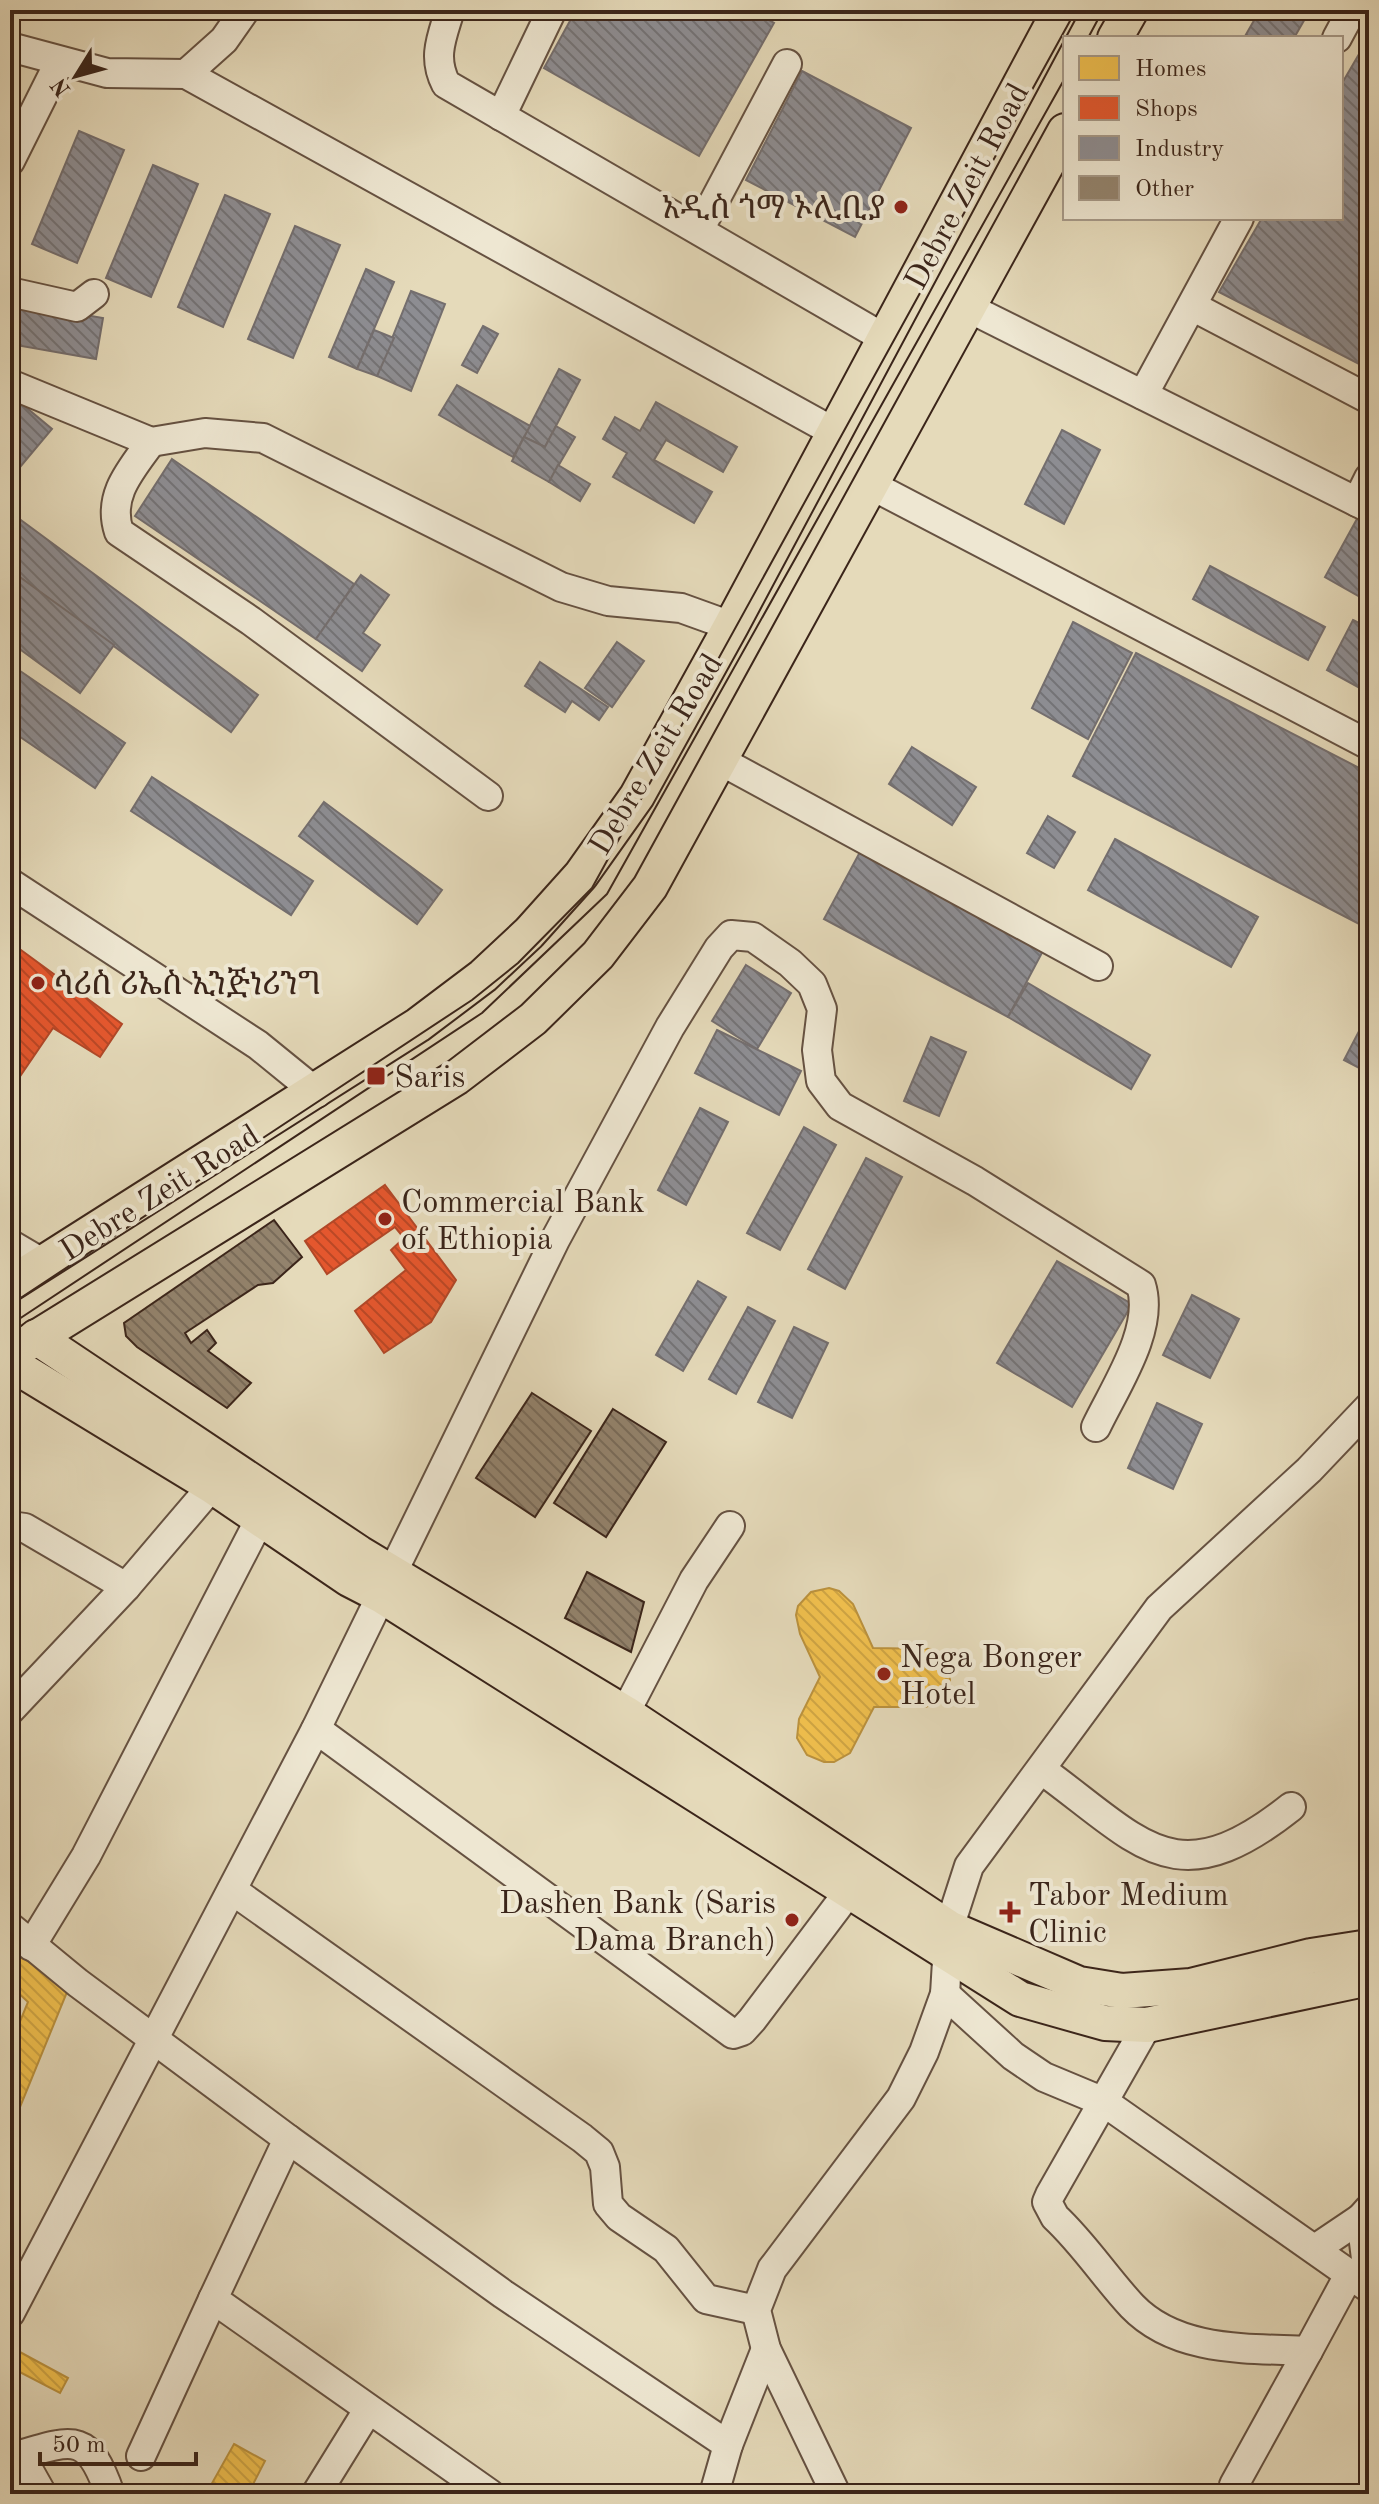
<svg xmlns="http://www.w3.org/2000/svg" width="1379" height="2504" viewBox="0 0 1379 2504" font-family="'Old Standard TT','Noto Serif Ethiopic',serif">
	<style>
		.homes { fill: url(#homes-back-hatch); stroke: #bb923e; stroke-width: 2 }
		.shops { fill: url(#shops-back-hatch); stroke: #b14828; stroke-width: 2 }
		.industry { fill: url(#industry-back-hatch); stroke: #746e6e; stroke-width: 2 }
		.building { fill: url(#building-back-hatch); stroke: #3b251a; stroke-width: 2 }
		.lines { fill: none; stroke-linecap: round; stroke-linejoin: round }
		.minor-casing { stroke: #665242; stroke-width: 32 }
		.major-casing { stroke: #3b251a; stroke-width: 38 }
		.minor { stroke: #eee7d2; stroke-width: 28 }
		.major { stroke: #e5daba; stroke-width: 34 }
		.tram { stroke: #3b251a; stroke-width: 2 }
		.poi-dot { fill: #8f2418; stroke: #eee7d2; stroke-width: 3 }
		.labels { text-anchor: middle; stroke-width: 8; stroke-linejoin: round; paint-order: stroke }
		.street-label { font-size: 32px; fill: #3b251a; stroke: #eee7d2 }
		.poi-label { font-size: 32px; fill: #3b251a; stroke: #eee7d2; text-anchor: start }
	</style>
	<defs>
		<pattern id="homes-back-hatch" width="6" height="6" patternUnits="userSpaceOnUse" patternTransform="scale(2)"><rect width="6" height="6" fill="#f2c14e"/><path d="M-1 5l2 2M0 0l6 6M5-1l2 2" fill="none" stroke="#d0a644"/></pattern>
		<pattern id="shops-back-hatch" width="6" height="6" patternUnits="userSpaceOnUse" patternTransform="scale(2)"><rect width="6" height="6" fill="#e4572e"/><path d="M-1 5l2 2M0 0l6 6M5-1l2 2" fill="none" stroke="#ba4826"/></pattern>
		<pattern id="industry-back-hatch" width="6" height="6" patternUnits="userSpaceOnUse" patternTransform="scale(2)"><rect width="6" height="6" fill="#8d8d92"/><path d="M-1 5l2 2M0 0l6 6M5-1l2 2" fill="none" stroke="#747376"/></pattern>
		<pattern id="building-back-hatch" width="6" height="6" patternUnits="userSpaceOnUse" patternTransform="scale(2)"><rect width="6" height="6" fill="#93836d"/><path d="M-1 5l2 2M0 0l6 6M5-1l2 2" fill="none" stroke="#796b59"/></pattern>
	</defs>
	<rect width="100%" height="100%" fill="#e5daba"/>
	<filter id="stains"><feTurbulence type="fractalNoise" baseFrequency=".0025" numOctaves="4"/><feColorMatrix values="0 0 0 0 .2 0 0 0 0 .09 0 0 0 0 .02 0 0 0 .5 -.17"/></filter>
	<radialGradient id="worn" r=".72"><stop offset=".6" stop-color="#630" stop-opacity="0"/><stop offset="1" stop-color="#630" stop-opacity=".3"/></radialGradient>
	<!-- homes -->
	<g class="homes">
		<path d="M829,1588l10,3 14,13 20,44 59,1 14,13 4,18 -7,17 -17,10h-52l-24,46 -16,9h-10l-17,-7 -10,-17 2,-19 21,-42 -20,-43 -4,-19 2,-9 13,-14z"/>
		<path d="M10,1943l57,49 -49,120 -8,-3v-63l18,-44 -18,-17z"/>
		<path d="M18,2351l50,27 -8,15 -50,-26z"/>
		<path d="M234,2444l31,17 -17,33h-42z"/>
	</g>
	<!-- shops -->
	<g class="shops">
		<path d="M10,942l112,82 -22,33 -47,-29 -43,63z"/>
		<path d="M385,1185l71,95 -25,42 -47,31 -29,-42 51,-41 -15,-20 13,-12 -9,-11 -68,47 -22,-33z"/>
	</g>
	<!-- industry -->
	<g class="industry">
		<path d="M576,10h175l23,13 -75,133 -155,-88z"/>
		<path d="M1260,10h50l-16,28h-50z"/>
		<path d="M1369,37v332l-150,-77 43,-74h79v-133z"/>
		<path d="M802,71l109,57 -56,109 -109,-57z"/>
		<path d="M79,131l45,19 -47,113 -45,-19z"/>
		<path d="M153,165l45,19 -47,113 -45,-19z"/>
		<path d="M225,195l45,19 -47,113 -45,-20z"/>
		<path d="M295,226l45,19 -47,113 -45,-19z"/>
		<path d="M366,269l28,13 -37,87 -28,-12z"/>
		<path d="M411,291l34,13 -34,87 -34,-15z"/>
		<path d="M10,302l93,16 -7,41 -86,-15z"/>
		<path d="M483,326l15,8 -21,39 -15,-8z"/>
		<path d="M374,330l20,8 -17,38 -20,-7z"/>
		<path d="M559,369l21,11 -35,67 -21,-10z"/>
		<path d="M457,385l73,41 -17,31 -74,-42z"/>
		<path d="M10,394l42,35 -37,44 -5,-4z"/>
		<path d="M656,402l81,45 -14,25 -57,-32 -12,20 58,32 -18,31 -81,-46 14,-24 -24,-14 12,-22 25,14z"/>
		<path d="M556,426l19,11 -26,45 -37,-21 12,-24 21,10z"/>
		<path d="M1062,430l38,20 -36,74 -39,-20z"/>
		<path d="M172,459l182,125 -38,55 -181,-123z"/>
		<path d="M558,465l32,19 -10,17 -31,-19z"/>
		<path d="M10,512l248,183 -27,37 -221,-162z"/>
		<path d="M1357,519l12,7v76l-44,-25z"/>
		<path d="M1210,566l115,61 -17,33 -115,-61z"/>
		<path d="M10,570l104,75 -34,48 -70,-51z"/>
		<path d="M361,575l28,20 -26,38 17,12 -18,26 -46,-32z"/>
		<path d="M1353,620l16,8v65l-42,-23z"/>
		<path d="M1073,622l59,31 -44,86 -56,-31z"/>
		<path d="M617,642l27,19 -32,46 -27,-19z"/>
		<path d="M1136,653l233,120v156l-296,-153z"/>
		<path d="M540,662l68,45 -9,13 -27,-19 -7,11 -40,-26z"/>
		<path d="M10,664l115,79 -30,45 -85,-58z"/>
		<path d="M912,747l64,40 -24,38 -63,-41z"/>
		<path d="M152,777l161,104 -22,34 -160,-104z"/>
		<path d="M324,802l118,88 -25,34 -118,-88z"/>
		<path d="M1048,816l27,16 -21,36 -27,-15z"/>
		<path d="M1115,839l143,78 -27,50 -143,-77z"/>
		<path d="M861,850l183,99 -36,68 -184,-98z"/>
		<path d="M746,965l45,28 -34,56 -45,-28z"/>
		<path d="M1028,983l122,72 -19,34 -123,-72z"/>
		<path d="M1369,1012v61l-25,-13z"/>
		<path d="M717,1030l84,41 -22,44 -84,-42z"/>
		<path d="M931,1037l35,15 -27,64 -35,-15z"/>
		<path d="M700,1108l28,14 -42,83 -28,-15z"/>
		<path d="M804,1127l32,18 -56,105 -33,-17z"/>
		<path d="M866,1158l36,19 -57,112 -37,-20z"/>
		<path d="M1057,1261l75,43 -60,103 -75,-44z"/>
		<path d="M698,1281l28,16 -43,74 -27,-16z"/>
		<path d="M1192,1295l47,24 -29,59 -47,-23z"/>
		<path d="M748,1307l27,14 -39,73 -27,-15z"/>
		<path d="M794,1327l34,16 -36,75 -34,-16z"/>
		<path d="M1157,1403l45,21 -29,65 -45,-21z"/>
	</g>
	<!-- building -->
	<g class="building">
		<path d="M274,1220l28,37 -29,26 -15,2 -73,48 6,10 16,-13 9,13 -8,8 43,32 -24,25 -90,-61 -11,-11 -2,-13z"/>
		<path d="M532,1393l59,38 -56,86 -59,-39z"/>
		<path d="M613,1409l53,33 -60,95 -52,-34z"/>
		<path d="M587,1572l57,30 -13,50 -66,-34z"/>
	</g>
	<g class="lines">
		<!-- minor casing -->
		<g class="minor-casing">
			<g id="minor">
				<path d="M450,10c-8,27 -18,47 -4,74l438,254"/>
				<path d="M1337,38l15,-28"/>
				<path d="M10,47l97,26 79,1 38,-34 21,-30"/>
				<path d="M186,74l648,358"/>
				<path d="M501,116l51,-106"/>
				<path d="M10,161l50,-100"/>
				<path d="M699,230l88,-166"/>
				<path d="M10,292l67,15 17,-13"/>
				<path d="M1192,306l177,93"/>
				<path d="M969,308l400,200"/>
				<path d="M10,384l141,58 54,-9 58,5 298,149 47,14 73,7 50,18"/>
				<path d="M1143,395l96,-177"/>
				<path d="M151,442c-21,29 -44,54 -32,90l132,89 237,175"/>
				<path d="M871,485l498,260"/>
				<path d="M1357,502l12,-24"/>
				<path d="M721,761l377,205"/>
				<path d="M10,883l248,162 59,48"/>
				<path d="M10,1244l34,20"/>
				<path d="M10,1526l15,2 101,59"/>
				<path d="M10,1710l116,-123 86,-101"/>
				<path d="M625,1713l69,-133 36,-54"/>
				<path d="M316,1729l417,305 9,-3 10,-11 98,-130 8,-18"/>
				<path d="M1042,1770c100,73 133,129 249,37"/>
				<path d="M232,1890l350,248 17,14 6,15 3,37 11,13 47,32 40,50 50,11"/>
				<path d="M10,1927l68,56 210,156 -75,160 277,195"/>
				<path d="M31,1946l55,-90 174,-337"/>
				<path d="M945,1994l68,62 31,21 60,25 265,186"/>
				<path d="M1147,2025l-97,170 -3,7 8,15c29,27 50,60 77,89 45,47 117,42 176,45l41,-76"/>
				<path d="M288,2139l215,155 225,151 -14,49"/>
				<path d="M1369,2209l-8,9 8,65"/>
				<path d="M1315,2249l46,-31"/>
				<path d="M10,2313l306,-584 239,-489 115,-213 49,-79 12,-13 22,2 37,26 22,21 10,25 -5,41 4,31 19,25 135,75 166,104c14,44 -26,102 -45,142"/>
				<path d="M728,2445l38,-96"/>
				<path d="M10,2450l10,5 22,39"/>
				<path d="M20,2455c56,-17 69,-21 90,39"/>
				<path d="M141,2456l72,-157"/>
				<path d="M1234,2485l74,-134"/>
				<path d="M316,2494l52,-84"/>
				<path d="M836,2494l-70,-145 -10,-39 16,-41 129,-171 23,-46 21,-58 4,-66 20,-62 190,-258 150,-138 60,-63"/>
			</g>
		</g>
		<!-- major casing -->
		<g class="major-casing">
			<g id="major">
				<path d="M1115,38l16,-28"/>
				<path d="M10,1284l408,-259 65,-49 46,-43 52,-58 56,-79 94,-170 329,-616"/>
				<path d="M36,1337l323,216 266,160 324,215 130,56 43,7 69,-5 120,-30 58,-9"/>
				<path d="M10,1354l447,-277 76,-58 65,-64 52,-68 415,-756"/>
				<path d="M10,1363l202,123 137,93 33,17 638,403 85,24 42,2 222,-47"/>
			</g>
		</g>
		<!-- minor -->
		<use href="#minor" class="minor"/>
		<!-- major -->
		<use href="#major" class="major"/>
		<!-- tram -->
		<g class="tram">
			<path d="M1088,38l15,-28"/>
			<path d="M10,1305l462,-305 46,-37 74,-75 484,-878"/>
			<path d="M10,1325l472,-312 125,-119 458,-816"/>
		</g>
	</g>
	<!-- markers -->
	<g class="poi-dot">
		<circle cx="901" cy="207" r="8"/>
		<circle cx="38" cy="983" r="8"/>
		<rect x="366" y="1066" width="20" height="20" rx="4"/>
		<circle cx="385" cy="1219" r="8"/>
		<circle cx="884" cy="1674" r="8"/>
		<path d="M1006 1900h8v8h8v8h-8v8h-8v-8h-8v-8h8z"/>
		<circle cx="792" cy="1920" r="8"/>
	</g>
	<g class="labels">
		<!-- street labels -->
		<g class="street-label">
			<text transform="translate(966 186) rotate(-62)" y="11">Debre Zeit Road</text>
			<text transform="translate(655 754) rotate(-59)" y="11">Debre Zeit Road</text>
			<text transform="translate(159 1192) rotate(-32)" y="11">Debre Zeit Road</text>
		</g>
		<!-- poi labels -->
		<g class="poi-label">
			<text x="885" y="218" text-anchor="end">አዲስ ጎማ ኦሊቢያ</text>
			<text x="54" y="994">ሳሪስ ሪኤስ ኢንጅነሪንግ</text>
			<text x="394" y="1087">Saris</text>
			<text x="401" y="1212">Commercial Bank<tspan x="401" dy="37">of Ethiopia</tspan></text>
			<text x="900" y="1667">Nega Bonger<tspan x="900" dy="37">Hotel</tspan></text>
			<text x="1028" y="1905">Tabor Medium<tspan x="1028" dy="37">Clinic</tspan></text>
			<text x="776" y="1913" text-anchor="end">Dashen Bank (Saris<tspan x="776" dy="37">Dama Branch)</tspan></text>
		</g>
	</g>
	<!-- margin -->
	<rect width="1379" height="2504" fill="none" stroke="#e5daba" stroke-width="40"/>
	<rect x="12" y="12" width="1355" height="2480" fill="none" stroke="#3b251a" stroke-width="4"/>
	<rect x="20" y="20" width="1339" height="2464" fill="none" stroke="#3b251a" stroke-width="2"/>
	<!-- legend -->
	<rect x="1063" y="36" width="280" height="184" fill="#eee7d2" stroke="#a69988" stroke-width="2"/>
	<rect x="1079" y="56" width="40" height="24" fill="#f2c14e" stroke="#a69988" stroke-width="2"/>
	<text x="1135" y="76" font-size="24" fill="#3b251a">Homes</text>
	<rect x="1079" y="96" width="40" height="24" fill="#e4572e" stroke="#a69988" stroke-width="2"/>
	<text x="1135" y="116" font-size="24" fill="#3b251a">Shops</text>
	<rect x="1079" y="136" width="40" height="24" fill="#8d8d92" stroke="#a69988" stroke-width="2"/>
	<text x="1135" y="156" font-size="24" fill="#3b251a">Industry</text>
	<rect x="1079" y="176" width="40" height="24" fill="#93836d" stroke="#a69988" stroke-width="2"/>
	<text x="1135" y="196" font-size="24" fill="#3b251a">Other</text>
	<!-- north arrow -->
	<g transform="translate(76 76) rotate(233)" stroke="#eee7d2" stroke-width="6" paint-order="stroke">
	<path d="M0-6L14 30L0 20L-14 30Z" fill="#3b251a"/>
	<text y="-12" font-size="22" font-weight="bold" text-anchor="middle" fill="#3b251a">N</text>
	</g>
	<!-- scale -->
	<path d="M40 2452v12h156v-12" fill="none" stroke="#3b251a" stroke-width="4"/>
	<text x="52" y="2452" font-size="24" fill="#3b251a" stroke="#eee7d2" stroke-width="6" paint-order="stroke">50 m</text>
	<rect width="100%" height="100%" filter="url(#stains)"/>
	<rect width="100%" height="100%" fill="url(#worn)"/>
</svg>
